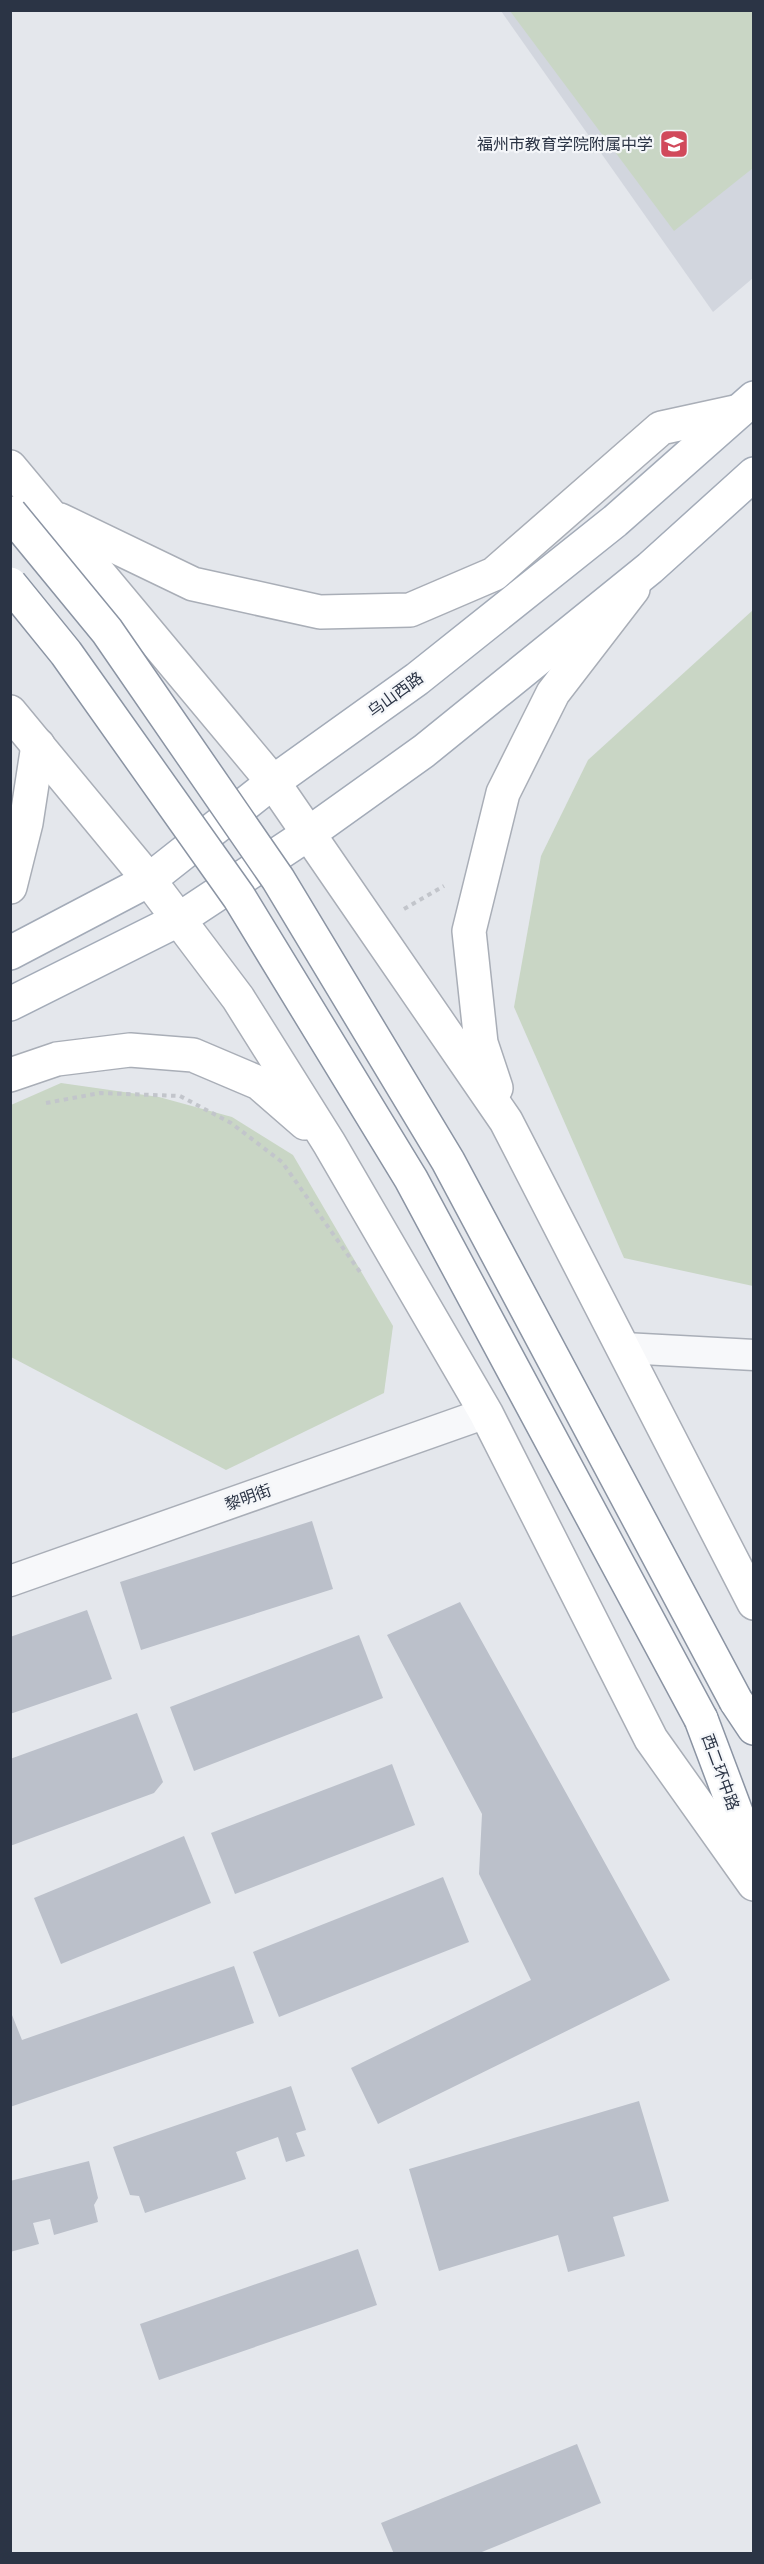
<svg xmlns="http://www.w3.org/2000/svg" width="764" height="2564" viewBox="0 0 764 2564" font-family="'Noto Sans','Noto Sans SC',sans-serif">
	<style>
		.built { fill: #d2d6de }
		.green { fill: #c9d6c5 }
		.building { fill: #bbc0ca }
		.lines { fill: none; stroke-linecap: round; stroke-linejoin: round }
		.street-casing { stroke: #a9aeb7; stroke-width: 33 }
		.secondary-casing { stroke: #a9aeb7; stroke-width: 36 }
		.primary-casing { stroke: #a3abb8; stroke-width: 36 }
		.highway-casing { stroke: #8b94a3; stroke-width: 36 }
		.path { stroke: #c2c5cb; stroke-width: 4; stroke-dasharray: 4.5 4.5; stroke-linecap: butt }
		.street { stroke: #f7f8fa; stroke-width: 30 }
		.secondary { stroke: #fff; stroke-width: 33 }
		.primary { stroke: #fff; stroke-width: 33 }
		.highway { stroke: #fff; stroke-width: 33 }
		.highway-bridge-casing { stroke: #8b94a3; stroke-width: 36; stroke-linecap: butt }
		.highway-bridge { stroke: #fff; stroke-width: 33 }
		.labels { text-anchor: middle; stroke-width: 4.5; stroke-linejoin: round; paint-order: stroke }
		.poi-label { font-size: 16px; fill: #2b3445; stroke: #f4f6f9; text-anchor: end }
		.street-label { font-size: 16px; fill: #2b3445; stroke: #f4f6f9 }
	</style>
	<rect width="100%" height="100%" fill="#e4e7ec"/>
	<!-- built -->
	<path class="built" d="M501,11h252v267l-40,34z"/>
	<!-- green -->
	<g class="green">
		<path d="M510,11h243v157l-79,63z"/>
		<path d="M753,610v676l-129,-28 -110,-251 27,-151 47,-96z"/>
		<path d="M61,1083l98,14 73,20 61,38 100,171 -9,67 -158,77 -215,-113v-252z"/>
	</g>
	<!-- building -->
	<g class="building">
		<path d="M312,1521l21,68 -192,61 -21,-68z"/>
		<path d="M460,1602l210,378 -292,144 -27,-56 180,-88 -52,-106 3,-60 -95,-179z"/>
		<path d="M87,1610l25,69 -102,35v-77z"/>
		<path d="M359,1635l24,63 -189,73 -24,-64z"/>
		<path d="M137,1713l26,69 -9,11 -144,53v-87z"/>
		<path d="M392,1764l23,61 -180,69 -24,-61z"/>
		<path d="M184,1836l27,67 -150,61 -27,-66z"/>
		<path d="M443,1877l26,65 -190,75 -26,-65z"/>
		<path d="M234,1966l20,57 -244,84v-97l12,30z"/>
		<path d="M291,2086l15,44 -10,3 9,23 -19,6 -8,-25 -42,15 10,27 -101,34 -6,-17 -9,-1 -17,-48z"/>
		<path d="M639,2101l30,100 -56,16 12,39 -57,16 -10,-37 -119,36 -30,-102z"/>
		<path d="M89,2161l9,37 -4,7 4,17 -44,13 -4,-16 -17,4 6,21 -29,8v-71z"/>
		<path d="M358,2249l19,56 -218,75 -19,-56z"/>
		<path d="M577,2444l24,59 -124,51h-83l-13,-31z"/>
	</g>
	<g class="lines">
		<!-- street casing -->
		<g class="street-casing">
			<g id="street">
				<path d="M624,1348l130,7"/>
				<path d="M10,1581l476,-168"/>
			</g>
		</g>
		<!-- secondary casing -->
		<g class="secondary-casing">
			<g id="secondary">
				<path d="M10,467l263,315 233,339 248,482"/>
				<path d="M60,520l133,64 127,28 90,-2 84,-36 167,-146 78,-17"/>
				<path d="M10,712l139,168 89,118 91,145 157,270 165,326 103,145"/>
				<path d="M10,887l16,-64 12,-78"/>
				<path d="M10,1075l47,-16 73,-9 63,5 66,28 46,40"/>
				<path d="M496,1088l-15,-45 -12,-112 34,-138 50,-100 80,-104"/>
			</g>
		</g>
		<!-- primary casing -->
		<g class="primary-casing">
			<g id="primary">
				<path d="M10,953l139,-73 124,-98 144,-103 198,-158 139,-123"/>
				<path d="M10,1004l168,-84 130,-86 116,-83 226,-183 104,-94"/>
			</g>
		</g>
		<!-- highway casing -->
		<g class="highway-casing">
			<g id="highway">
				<path d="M736,1701l18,27"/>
				<path d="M701,1719l53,141"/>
			</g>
		</g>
		<!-- path -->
		<g class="path">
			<path d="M404,909l40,-23"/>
			<path d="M46,1103l54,-10 80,3 51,27 51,39 78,110"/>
		</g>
		<!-- street -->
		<use href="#street" class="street"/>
		<!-- secondary -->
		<use href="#secondary" class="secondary"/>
		<!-- primary -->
		<use href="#primary" class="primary"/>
		<!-- highway -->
		<use href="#highway" class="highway"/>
		<!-- highway-bridge casing -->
		<g class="highway-bridge-casing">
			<g id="highway-bridge">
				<path d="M10,513l97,118 171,248 170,282 288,540"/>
				<path d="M10,584l56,69 173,244 172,282 290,540"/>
			</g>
		</g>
		<!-- highway-bridge -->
		<use href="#highway-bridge" class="highway-bridge"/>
	</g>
	<!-- icons -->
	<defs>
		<g id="school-square" transform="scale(1.5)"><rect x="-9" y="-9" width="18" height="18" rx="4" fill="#d1495b" stroke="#f4f6f9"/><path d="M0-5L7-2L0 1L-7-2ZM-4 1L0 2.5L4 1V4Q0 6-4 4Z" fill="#fff"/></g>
	</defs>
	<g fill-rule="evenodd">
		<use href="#school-square" x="674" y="144"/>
	</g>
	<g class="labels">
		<!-- poi labels -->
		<g class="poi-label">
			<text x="653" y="150">福州市教育学院附属中学</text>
		</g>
		<!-- street labels -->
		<g class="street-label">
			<text transform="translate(395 694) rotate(-36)" y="6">乌山西路</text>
			<text transform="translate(248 1497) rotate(-20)" y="6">黎明街</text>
			<text transform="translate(721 1772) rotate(70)" y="6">西二环中路</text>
		</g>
	</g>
	<!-- border -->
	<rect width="764" height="2564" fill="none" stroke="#2b3445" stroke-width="24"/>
</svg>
